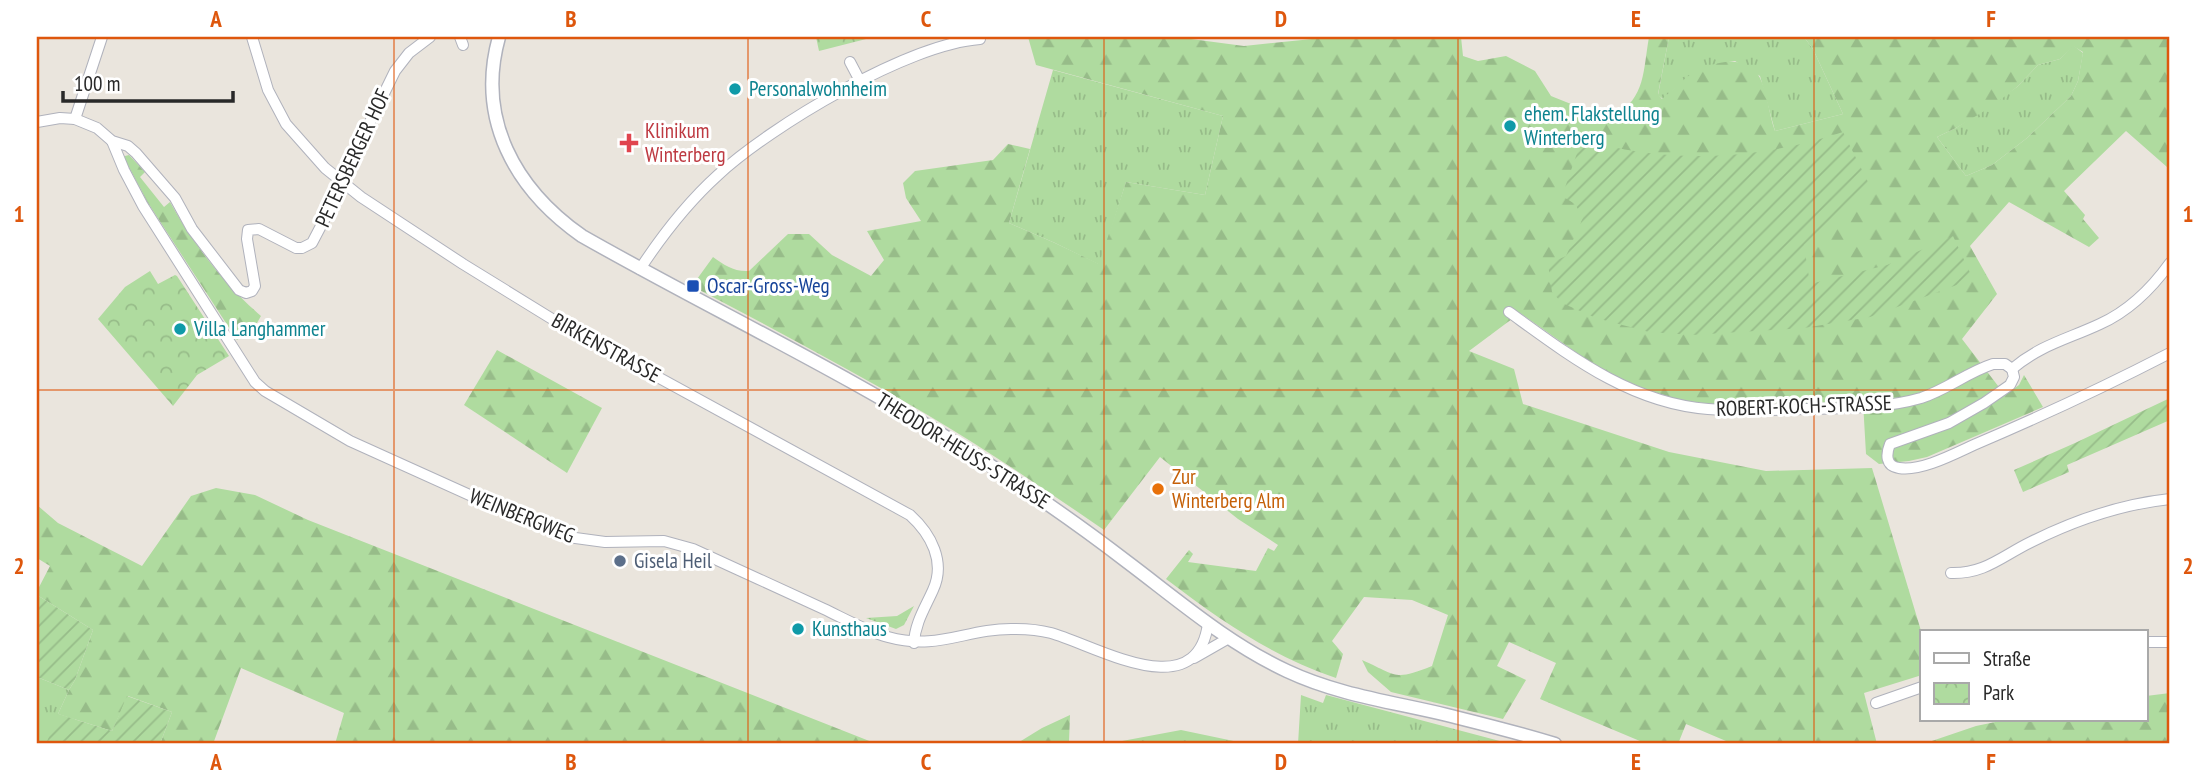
<svg xmlns="http://www.w3.org/2000/svg" width="2207" height="781" viewBox="0 0 2207 781" font-family="'PT Sans Narrow',sans-serif">
	<style>
		.grass { fill: url(#grass-tufts) }
		.forest { fill: url(#forest-firs); fill-rule: evenodd }
		.park { fill: url(#park-crowns) }
		.garden { fill: url(#garden-furrows) }
		.lines { fill: none; stroke-linecap: round; stroke-linejoin: round }
		.minor-casing { stroke: #b0b2bc; stroke-width: 12 }
		.tertiary-casing { stroke: #b0b2bc; stroke-width: 15 }
		.minor { stroke: #fff; stroke-width: 10 }
		.tertiary { stroke: #fff; stroke-width: 12 }
		.grid { fill: none; stroke: #de570d; stroke-width: 2; stroke-opacity: 0.55 }
		.culture-dot { fill: #0f9aa8; stroke: #fff; stroke-width: 2.5 }
		.health-dot { fill: #e0444e; stroke: #fff; stroke-width: 2.5 }
		.transit-dot { fill: #1a4fb4; stroke: #fff; stroke-width: 2.5 }
		.food-dot { fill: #e8710a; stroke: #fff; stroke-width: 2.5 }
		.service-dot { fill: #5c6f8a; stroke: #fff; stroke-width: 2.5 }
		.labels { text-anchor: middle; stroke-width: 6; stroke-linejoin: round; paint-order: stroke }
		.culture-label { font-size: 21px; fill: #0d838f; stroke: #fff; text-anchor: start }
		.health-label { font-size: 21px; fill: #be3a42; stroke: #fff; text-anchor: start }
		.street-label { font-size: 21px; fill: #292929; stroke: #fff }
		.transit-label { font-size: 21px; fill: #164399; stroke: #fff; text-anchor: start }
		.food-label { font-size: 21px; fill: #c56008; stroke: #fff; text-anchor: start }
		.service-label { font-size: 21px; fill: #4e5e75; stroke: #fff; text-anchor: start }
		.neatline { fill: none; stroke: #de570d; stroke-width: 2.5 }
		.grid-label { font-size: 23px; text-anchor: middle; font-weight: bold; fill: #de570d }
	</style>
	<defs>
		<pattern id="grass-tufts" width="24" height="20" patternUnits="userSpaceOnUse" patternTransform="scale(1.75)"><rect width="24" height="20" fill="#afdb9f"/><path d="M3 7l-1-3M5 7V3M7 7l1-3M15 17l-1-3M17 17v-4M19 17l1-3" fill="none" stroke="#97bc89"/></pattern>
		<pattern id="forest-firs" width="22" height="20" patternUnits="userSpaceOnUse" patternTransform="scale(1.75)"><rect width="22" height="20" fill="#afdb9f"/><path d="M5 1l3.5 6h-7zM16 11l3.5 6h-7z" fill="#97bc89"/></pattern>
		<pattern id="park-crowns" width="20" height="18" patternUnits="userSpaceOnUse" patternTransform="scale(1.75)"><rect width="20" height="18" fill="#afdb9f"/><path d="M2 6a3 3 0 1 1 6 0M12 15a3 3 0 1 1 6 0" fill="none" stroke="#97bc89"/></pattern>
		<pattern id="garden-furrows" width="10" height="10" patternUnits="userSpaceOnUse" patternTransform="scale(1.75)"><rect width="10" height="10" fill="#afdb9f"/><path d="M-1 1l2-2M0 10L10 0M9 11l2-2" fill="none" stroke="#97bc89"/></pattern>
	</defs>
	<rect width="100%" height="100%" fill="#eae5dd"/>
	<!-- grass -->
	<g class="grass">
		<path d="M1669,37h135l9,12 30,65 -68,17 -15,-55 -25,-15c-34,5 -47,16 -72,38l-5,-4z"/>
		<path d="M2073,45l10,8 -5,28 -7,15 -44,42 -35,27 -26,11 -29,-39 19,-9 61,-41 21,-22 22,-6z"/>
		<path d="M1053,70l170,46 -18,79 -79,-13 -26,83 -45,-22 -46,-20z"/>
		<path d="M914,606l-10,19 -8,4 -30,-11 31,-2z"/>
		<path d="M37,677l32,13 -11,24 17,5 -14,25h-24z"/>
		<path d="M1301,695l22,8 3,-8 185,49h-213z"/>
		<path d="M1181,730l67,14h-175v-2l33,2z"/>
	</g>
	<!-- forest -->
	<g class="forest">
		<path d="M1028,37h148l68,9 68,-7 4,-2h145l2,19 15,5 28,-5 29,15 16,25 30,12 33,8c32,-18 29,-46 35,-79h20l-11,57 4,5c9,-7 16,-15 25,-22 19,-14 60,-26 73,1 8,16 9,37 15,53l68,-17 -30,-65 -9,-12h366v125l-3,5 -41,-36 -62,60 21,24 -2,4 16,19 -10,9 -80,-45 -39,44 27,48 -35,45 43,56 14,-10 5,-10 19,32 -116,50 -18,4 -30,3 -13,-10 -3,-52 -153,2 -30,-4 -39,-12 -40,-18 -81,-57 -51,38 45,18 9,35 146,48 97,19 106,-3 50,166v41l-58,18 13,51h-144l-47,-20 -8,20h-31l-107,-45 16,-36 -47,-21 -12,24 29,14 -23,39 -112,-27 -23,-20 -6,-12c36,16 32,21 70,6l16,-51 -36,-15 -48,-3 -32,44 11,13 -7,24c-68,-24 -113,-56 -170,-99l23,-29 4,4 -5,8 68,9 12,-23 6,3 4,-6 -40,-26 -78,-62 -56,73c-58,-40 -117,-80 -178,-116 -77,-45 -156,-87 -234,-128l21,-29c11,8 21,15 36,14l39,-37h21l23,21 39,21 13,-16 -17,-29 54,-10 -15,-23 -3,-15 12,-12 78,-11 15,-16 22,5 -21,74 46,20 44,21 27,-82 79,13 18,-79 -187,-51zM2073,46l10,6 -5,29 -7,15 -44,42 -35,27 -26,11 -29,-39 19,-9 35,-21 26,-20 21,-22 22,-6z"/>
		<path d="M129,155l16,17 -5,5 24,30 6,-5c23,42 55,83 91,114l-4,7 -20,17 -89,-137 -24,-45 1,-2z"/>
		<path d="M497,350l105,58 -35,65 -103,-68z"/>
		<path d="M216,488l39,7 53,25 569,224h-542l9,-31 -103,-45 -28,76h-53l12,-32 -44,-16 -16,35 -54,-17 11,-24 6,-10 18,-50 -56,-35v-4l13,-25 -13,-8v-53l21,18 84,43 49,-70z"/>
		<path d="M2170,693v51h-247l53,-18 29,-6h141v-24z"/>
		<path d="M1070,715l-1,27h4v2h-57l26,-16z"/>
	</g>
	<!-- park -->
	<g class="park">
		<path d="M816,37h58l-55,14z"/>
		<path d="M150,271l8,13 17,-9 2,1 52,80 -32,19 -24,31 -75,-87 27,-32z"/>
	</g>
	<!-- garden -->
	<g class="garden">
		<path d="M1843,132l26,52 -65,61 6,39 77,-19 66,-29 20,43 -103,38 -66,11 -112,7 -43,-3 -53,-14 -34,-15 -10,-11 -4,-28 18,-8 17,-38 -8,-14 -13,-8 20,-57c84,26 179,21 261,-7z"/>
		<path d="M2170,398v22l-103,45 2,7 -46,20 -9,-22 61,-27z"/>
		<path d="M37,595l56,35 -18,50 -6,10 -32,-13z"/>
		<path d="M127,696l45,16 -12,32h-114l12,-30 54,17z"/>
	</g>
	<g class="lines">
		<!-- minor casing -->
		<g class="minor-casing">
			<g id="minor">
				<path d="M252,37l16,53 18,34 39,44 36,29 102,67 94,58 353,193c21,19 36,47 23,75 -8,18 -18,33 -19,53"/>
				<path d="M460,37l3,8"/>
				<path d="M850,62l10,19"/>
				<path d="M75,119l27,-82"/>
				<path d="M37,122l23,-4 15,1 22,9 15,13 16,5 8,7 39,45 17,31 47,61 7,3 6,-2 3,-5 -8,-47 1,-9 11,-1 37,19h6l10,-5 31,-59 6,-19 46,-94 14,-18 21,-16"/>
				<path d="M112,141l12,29 19,36 112,176 10,9 85,50 155,70 63,26 37,5 59,-1 29,8c44,20 87,40 131,60 21,10 42,22 64,28 51,14 78,-9 126,-8 12,0 25,1 37,4 46,13 145,74 157,-9"/>
				<path d="M640,269c23,-35 47,-66 78,-94 53,-49 190,-131 262,-136"/>
				<path d="M1509,312c61,44 121,91 199,97 31,3 64,1 96,0 38,-1 79,0 117,-11 25,-8 47,-26 72,-34h12l7,5"/>
				<path d="M2012,369l2,8 -4,8 -26,18 -35,20 -59,21c-4,10 -5,22 9,24 22,4 57,-15 77,-24 66,-28 130,-58 194,-91"/>
				<path d="M2012,369c28,-24 56,-30 88,-45 29,-13 52,-36 70,-61"/>
				<path d="M1951,573c34,1 51,-17 80,-31 42,-21 92,-38 139,-43"/>
				<path d="M2146,642h24"/>
				<path d="M1194,658l35,-20"/>
				<path d="M1876,703l46,-16"/>
			</g>
		</g>
		<!-- tertiary casing -->
		<g class="tertiary-casing">
			<path id="tertiary" d="M499,37c-23,82 16,152 83,199 130,74 267,138 394,220 51,33 102,68 150,105 52,39 101,82 161,110 51,24 106,31 160,44 36,9 73,18 108,29"/>
		</g>
		<!-- minor -->
		<use href="#minor" class="minor"/>
		<!-- tertiary -->
		<use href="#tertiary" class="tertiary"/>
	</g>
	<!-- grid -->
	<path class="grid" d="M394,37v707M748,37v707M1104,37v707M1458,37v707M1814,37v707M37,390h2133"/>
	<!-- markers -->
	<g class="culture-dot">
		<circle cx="735" cy="89" r="7"/>
		<circle cx="1510" cy="126" r="7"/>
		<circle cx="180" cy="329" r="7"/>
		<circle cx="798" cy="629" r="7"/>
	</g>
	<path class="health-dot" d="M625.5 132.5h7v7h7v7h-7v7h-7v-7h-7v-7h7z"/>
	<rect class="transit-dot" x="686" y="279" width="14" height="14" rx="3.5"/>
	<circle class="food-dot" cx="1158" cy="489" r="7"/>
	<circle class="service-dot" cx="620" cy="561" r="7"/>
	<g class="labels">
		<!-- culture labels -->
		<g class="culture-label">
			<text x="749" y="96">Personalwohnheim</text>
			<text x="1524" y="121">ehem. Flakstellung<tspan x="1524" dy="24">Winterberg</tspan></text>
			<text x="194" y="336">Villa Langhammer</text>
			<text x="812" y="636">Kunsthaus</text>
		</g>
		<!-- health labels -->
		<g class="health-label">
			<text x="645" y="138">Klinikum<tspan x="645" dy="24">Winterberg</tspan></text>
		</g>
		<!-- street labels -->
		<g class="street-label">
			<text transform="translate(353 158) rotate(-65)" y="7">PETERSBERGER HOF</text>
			<text transform="translate(606 348) rotate(29)" y="7">BIRKENSTRASSE</text>
			<text transform="translate(1804 406) rotate(-2)" y="7">ROBERT-KOCH-STRASSE</text>
			<text transform="translate(963 451) rotate(32)" y="7">THEODOR-HEUSS-STRASSE</text>
			<text transform="translate(522 516) rotate(22)" y="7">WEINBERGWEG</text>
		</g>
		<!-- transit labels -->
		<g class="transit-label">
			<text x="707" y="293">Oscar-Gross-Weg</text>
		</g>
		<!-- food labels -->
		<g class="food-label">
			<text x="1172" y="484">Zur<tspan x="1172" dy="24">Winterberg Alm</tspan></text>
		</g>
		<!-- service labels -->
		<g class="service-label">
			<text x="634" y="568">Gisela Heil</text>
		</g>
	</g>
	<!-- border -->
	<rect width="2207" height="781" fill="none" stroke="#ffffff" stroke-width="77"/>
	<!-- legend -->
	<rect x="1920" y="630" width="228" height="91" fill="#ffffff" stroke="#a9a9a9" stroke-width="2"/>
	<rect x="1934" y="653" width="35" height="10" fill="#ffffff" stroke="#a9a9a9" stroke-width="2"/>
	<text x="1983" y="666" font-size="21" fill="#292929">Straße</text>
	<rect x="1934" y="683" width="35" height="21" fill="url(#park-crowns)" stroke="#a9a9a9" stroke-width="2"/>
	<text x="1983" y="700" font-size="21" fill="#292929">Park</text>
	<!-- scale -->
	<path d="M63 91v10h170v-10" fill="none" stroke="#292929" stroke-width="3.5"/>
	<text x="74" y="91" font-size="21" fill="#292929" stroke="#ffffff" stroke-width="5" paint-order="stroke">100 m</text>
	<rect x="38" y="38" width="2130" height="704" class="neatline"/>
	<g class="grid-label">
		<text x="216" y="27">A</text>
		<text x="571" y="27">B</text>
		<text x="926" y="27">C</text>
		<text x="1281" y="27">D</text>
		<text x="1636" y="27">E</text>
		<text x="1991" y="27">F</text>
		<text x="19" y="222">1</text>
		<text x="2188" y="222">1</text>
		<text x="19" y="574">2</text>
		<text x="2188" y="574">2</text>
		<text x="216" y="770">A</text>
		<text x="571" y="770">B</text>
		<text x="926" y="770">C</text>
		<text x="1281" y="770">D</text>
		<text x="1636" y="770">E</text>
		<text x="1991" y="770">F</text>
	</g>
</svg>
